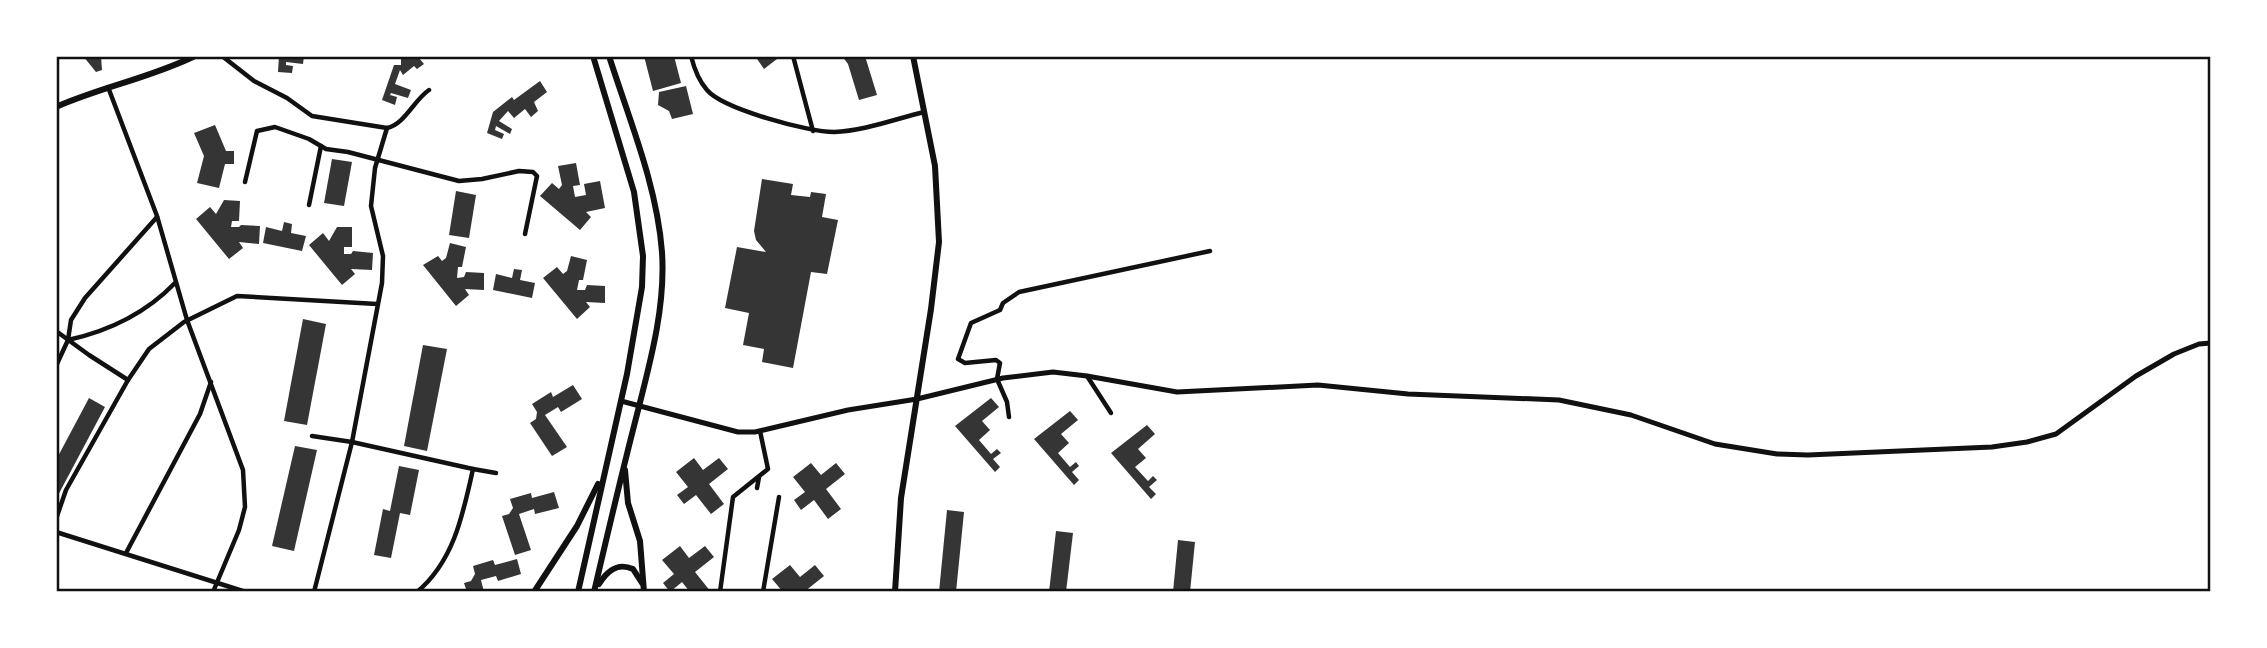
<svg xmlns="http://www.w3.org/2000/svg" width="2267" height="648" viewBox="0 0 2267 648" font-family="Arial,sans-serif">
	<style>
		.building { fill: #353535 }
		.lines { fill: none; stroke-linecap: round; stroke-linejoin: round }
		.minor { stroke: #111; stroke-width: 4.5 }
		.tertiary { stroke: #111; stroke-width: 5 }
		.secondary { stroke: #111; stroke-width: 6 }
		.neatline { fill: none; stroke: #111; stroke-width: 2.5 }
	</style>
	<rect width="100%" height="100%" fill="#fff"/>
	<!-- building -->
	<g class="building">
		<path d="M83,56h18l1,14 -6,2z"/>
		<path d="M279,56h25l-1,8 -17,-2v3l7,1 -1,7 -14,-1z"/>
		<path d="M401,56h20l-2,2 5,6 -7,5 -3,-3 -11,9 -3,-5 -5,14 16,6 -3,8 -17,-5 -1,2 7,2 -2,8 -13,-5 12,-35h7z"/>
		<path d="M644,56h30l7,27 -28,8z"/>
		<path d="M755,56h20l2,3 -13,10z"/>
		<path d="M842,56h23l12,39 -18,5 -11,-36z"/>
		<path d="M540,81l7,11 -13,10 4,9 -7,6 -6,-8 -11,9 -6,-7 -9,10 13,8 -2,5 -14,-8 -1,4 9,4 -2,5 -15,-6 6,-21 19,-15 2,3z"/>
		<path d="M686,86l7,28 -21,5 -3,-8 -11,-6 1,-13z"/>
		<path d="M215,125l11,26h8v13h-9l-6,24 -22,-5 7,-27 -10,-23z"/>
		<path d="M332,159l20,3 -8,44 -20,-3z"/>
		<path d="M576,163l4,22 -7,1 2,11 11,-2 -2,-11 16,-3 5,27 -19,4 5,5 -11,13 -40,-34 12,-13 7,6 3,-4 -4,-19z"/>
		<path d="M762,179l31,5 -2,11 19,2 1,-5 15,2 -4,23 16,3 -11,54 -16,-2 -18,96 -31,-6 2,-13 -21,-4 6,-32 -24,-5 12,-61 29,5 -10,-12 -2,-9z"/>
		<path d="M456,191l20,4 -7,43 -20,-3z"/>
		<path d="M224,200l16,1 -1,20h-7l-1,6h8l2,-2 19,1 -1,18 -20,-2 4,6 -14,11 -33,-40 14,-12 6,7z"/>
		<path d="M284,222l8,2 -1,9 15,3 -4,15 -39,-8 3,-16 16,4z"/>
		<path d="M337,227h15v20h-8v7h7l2,-3 20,2 -1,17 -21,-1 4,5 -13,11 -33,-40 14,-12 6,8z"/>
		<path d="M450,243l16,4 -4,20h-4l-1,11 7,-1 2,-5 18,1v17l-19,-1 4,6 -13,11 -33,-41 15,-9 4,5 4,-3z"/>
		<path d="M571,256l16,4 -4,20h-4l-2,10h8l2,-5 18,1v17l-19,-1 4,5 -13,12 -34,-41 14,-11 6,7 4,-3z"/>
		<path d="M514,269l8,1 -2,10 15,3 -3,15 -39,-8 3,-16 16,4z"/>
		<path d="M303,319l23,5 -19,101 -23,-4z"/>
		<path d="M423,345l24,4 -20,102 -23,-5z"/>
		<path d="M573,385l9,14 -21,13 -3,-5 -13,8 22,32 -15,9 -22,-33 6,-4 1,-7 -5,-8 19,-12 2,5z"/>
		<path d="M89,398l16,9 -49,92v-39z"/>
		<path d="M991,398l8,9 -17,14 8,9 -11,10 12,14 6,-5 4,4 -8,6 7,8 -5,5 -40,-46z"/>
		<path d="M1070,411l8,9 -17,14 8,9 -11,10 12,14 6,-5 3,4 -7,6 7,8 -5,5 -40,-46z"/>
		<path d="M1147,425l8,9 -17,15 8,9 -11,9 13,14 5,-5 4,4 -8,7 7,7 -5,5 -40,-46z"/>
		<path d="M295,446l22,4 -23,101 -22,-5z"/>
		<path d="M694,458l9,12 16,-12 9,11 -19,15 15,20 -13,10 -15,-19 -12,9 -7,-9 11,-8 -12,-15z"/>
		<path d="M811,463l10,12 15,-12 9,11 -19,15 15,20 -13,10 -14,-19 -13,10 -7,-10 11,-8 -12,-15z"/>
		<path d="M399,466l20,4 -9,45 -10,-2 -9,45 -17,-3 9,-46 7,2z"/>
		<path d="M554,492l5,16 -24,6 -1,-5 -15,5 12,36 -16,5 -13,-39 7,-2 4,-6 -3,-9 21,-6 1,5z"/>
		<path d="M947,510l17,2 -8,80h-17z"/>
		<path d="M1056,531l17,2 -7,59h-17z"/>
		<path d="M1178,540l17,2 -5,50h-17z"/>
		<path d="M680,546l9,12 16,-12 9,11 -19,15 16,20h-21l-8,-10 -12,10 -7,-9 11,-9 -12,-14z"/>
		<path d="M517,559l4,15 -23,7 -2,-5 -15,4 3,12h-17l-3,-9 7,-2 4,-7 -2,-8 20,-6 2,5z"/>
		<path d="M790,565l10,12 15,-12 9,11 -20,16h-21l-11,-13z"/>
	</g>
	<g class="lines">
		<!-- minor -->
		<g class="minor">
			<path d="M222,56l32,25 33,17 25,18 75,12"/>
			<path d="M691,56c3,12 8,25 16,34 16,19 101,42 127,42 30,-1 61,-13 90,-20"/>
			<path d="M793,56l20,75"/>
			<path d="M108,87l49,129 30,104 56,150 2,37 -6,23 -26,62"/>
			<path d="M245,182l12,-51 18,-4 34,12 17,10 22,3 111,29 23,-2 37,-8 14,1 4,4 -12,58"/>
			<path d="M309,205l12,-59"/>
			<path d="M56,331l33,24 39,25"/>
			<path d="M68,340c41,-9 78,-27 107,-57"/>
			<path d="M56,366l12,-26 3,-20 14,-22 72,-81"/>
			<path d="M1087,376l24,37"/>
			<path d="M1009,417l-2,-15 -10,-23 3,-16 -4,-3 -31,3 -7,-4 13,-36 29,-13 3,-7 16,-11 191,-41"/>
			<path d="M312,436l40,6 121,27c-10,45 -19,92 -56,123"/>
			<path d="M473,469l23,4"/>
			<path d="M757,488l2,-11"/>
			<path d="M56,519l10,-29 62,-110 21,-31 35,-27 53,-26 140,8"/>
			<path d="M56,532l190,60"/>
			<path d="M126,553l74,-139 11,-32"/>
			<path d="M314,592l38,-150 30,-159 1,-27 -12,-50 4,-38 12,-40c18,-4 27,-28 42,-38"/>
			<path d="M720,592l13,-95 35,-28 -8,-38"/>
			<path d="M763,592l16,-95"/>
		</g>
		<!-- tertiary -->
		<path class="tertiary" d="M621,401l117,31h17l93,-22 69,-11 86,-21 50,-6 34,4 90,16 141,-7 90,9 151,6 72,15 84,29 62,10 31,1 184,-8 35,-5 29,-8 80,-58 38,-22 25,-10 12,-1"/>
		<!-- secondary -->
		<g class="secondary">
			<path d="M56,107c45,-20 94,-29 139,-51"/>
			<path d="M625,470l3,33 12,38 4,51"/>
			<path d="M599,584c8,-13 18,-22 34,-15l9,14"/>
			<path d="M534,592l43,-66 21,-42"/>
			<path d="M578,592l49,-218 15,-87 1,-31 -9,-64 -41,-136"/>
			<path d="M594,592c13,-56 26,-111 40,-166 14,-56 32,-116 28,-174 -5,-67 -33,-133 -53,-196"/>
			<path d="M895,592l6,-94 30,-189 8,-67 -4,-76 -22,-110"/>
		</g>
	</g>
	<!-- border -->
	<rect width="2267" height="648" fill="none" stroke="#ffffff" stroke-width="116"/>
	<rect x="58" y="58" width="2151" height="532" class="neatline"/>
</svg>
